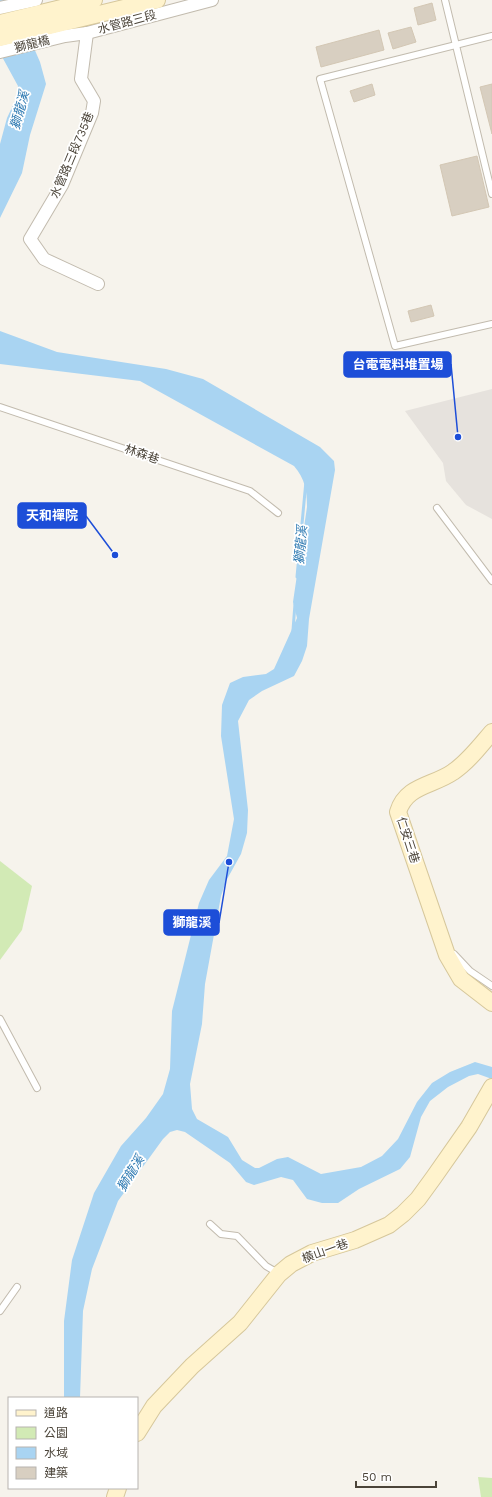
<svg xmlns="http://www.w3.org/2000/svg" width="492" height="1497" viewBox="0 0 492 1497" font-family="'Work Sans','Noto Sans TC',sans-serif">
	<style>
		.industrial { fill: #e6e2dd }
		.green { fill: #d2eab5 }
		.water { fill: #a9d4f2 }
		.lines { fill: none; stroke-linecap: round; stroke-linejoin: round }
		.stream { stroke: #a9d4f2; stroke-width: 3 }
		.building { fill: #d8cfc1; stroke: #d3c7b4 }
		.lane-casing { stroke: #c2bbae; stroke-width: 8 }
		.street-casing { stroke: #c2bbae; stroke-width: 14 }
		.secondary-casing { stroke: #d6c79b; stroke-width: 18 }
		.lane { stroke: #fff; stroke-width: 6 }
		.street { stroke: #fff; stroke-width: 12 }
		.secondary { stroke: #fff3cd; stroke-width: 16 }
		.labels { text-anchor: middle; stroke-width: 3.5; stroke-linejoin: round; paint-order: stroke }
		.street-label { font-size: 12px; fill: #4b4439; stroke: #fff }
		.water-label { font-size: 13px; font-style: italic; fill: #2e7ab2; stroke: #fff }
		.leader { fill: none; stroke: #1d4ed8; stroke-width: 1.5 }
		.callout-dot { fill: #1d4ed8; stroke: #fff; stroke-width: 1.5 }
		.callout { fill: #1d4ed8; stroke: #1d4ed8; stroke-width: 1.5 }
		.callout-label { font-size: 13px; text-anchor: middle; font-weight: bold; fill: #fff }
	</style>
	<rect width="100%" height="100%" fill="#f6f3ec"/>
	<!-- industrial -->
	<path class="industrial" d="M492,389v130l-26,-14 -20,-24 -3,-18 -38,-52z"/>
	<!-- green -->
	<g class="green">
		<path d="M0,861l32,25 -10,44 -22,30z"/>
		<path d="M478,1477l14,1v19h-11z"/>
	</g>
	<!-- water -->
	<g class="water">
		<path d="M0,0h13l27,62 6,22 -16,51 -8,38 -22,45v-74l7,-26 9,-19 2,-13 -18,-33z"/>
		<path d="M0,331l57,21 109,17 37,10 117,68 14,14 1,9 -26,149 -2,27 -5,15 -8,15 -32,15 -13,9 -11,21 10,89 -1,23 -6,21 -15,27 -5,15 -16,88 -3,40 -12,60 2,25 5,10 31,18 14,23 13,8h4l18,-9 11,-2 33,17 40,-7 21,-11 16,-17 19,-37 15,-19 18,-11 25,-10 17,5v12l-14,-5 -9,2 -21,11 -18,14 -9,16 -11,40 -10,12 -41,20 -21,14h-16l-15,-4 -14,-19 -12,-3 -27,8 -8,-3 -16,-19 -45,-31 -8,-2 -7,2 -7,7 -45,62 -26,68 -9,42 -3,87h-16v-77l8,-61 22,-67 27,-47 25,-28 17,-24 7,-25 2,-58 27,-108 10,-23 18,-24 7,-37 -13,-83 1,-31 8,-22 13,-6 23,-3 8,-5 23,-51 -4,-16 14,-95c0,-17 -2,-28 -13,-41l-154,-85 -140,-17z"/>
	</g>
	<g class="lines">
		<!-- stream -->
		<g class="stream">
			<path d="M297,577l9,-96"/>
			<path d="M293,630l2,-26"/>
		</g>
	</g>
	<!-- building -->
	<g class="building">
		<path d="M432,3l4,17 -18,5 -4,-17z"/>
		<path d="M411,27l5,15 -23,7 -5,-16z"/>
		<path d="M379,30l5,20 -63,17 -5,-20z"/>
		<path d="M372,84l3,11 -21,7 -4,-11z"/>
		<path d="M492,84v50l-12,-47z"/>
		<path d="M477,156l12,51 -37,9 -12,-51z"/>
		<path d="M431,305l3,11 -23,6 -3,-11z"/>
	</g>
	<g class="lines">
		<!-- lane casing -->
		<g class="lane-casing">
			<g id="lane">
				<path d="M445,0l47,194"/>
				<path d="M492,36l-172,43 75,267 97,-22"/>
				<path d="M0,407l250,84 28,22"/>
				<path d="M437,508l55,73"/>
				<path d="M454,954l16,17 22,15"/>
				<path d="M0,1019l37,69"/>
				<path d="M210,1224l11,10 16,2 29,30 12,7"/>
				<path d="M0,1311l17,-24"/>
			</g>
		</g>
		<!-- street casing -->
		<g class="street-casing">
			<g id="street">
				<path d="M0,8l36,-8"/>
				<path d="M87,33l-6,46 13,22 -2,12 -30,72 -32,54 14,20 54,25"/>
				<path d="M0,52l65,-16 22,-3 125,-33"/>
			</g>
		</g>
		<!-- secondary casing -->
		<g class="secondary-casing">
			<g id="secondary">
				<path d="M0,23l94,-23"/>
				<path d="M0,38l157,-38"/>
				<path d="M492,732c-12,14 -24,30 -39,40 -20,14 -47,13 -55,40l49,143 14,24 31,24"/>
				<path d="M137,1433l17,-27 38,-40 48,-43 39,-49 12,-10 21,-11 43,-13 34,-15 14,-11 15,-15 16,-22 35,-50 23,-40"/>
				<path d="M115,1497l3,-9"/>
			</g>
		</g>
		<!-- lane -->
		<use href="#lane" class="lane"/>
		<!-- street -->
		<use href="#street" class="street"/>
		<!-- secondary -->
		<use href="#secondary" class="secondary"/>
	</g>
	<g class="labels">
		<!-- street labels -->
		<g class="street-label">
			<text transform="translate(127 22) rotate(-15)" y="4">水管路三段</text>
			<text transform="translate(32 44) rotate(-14)" y="4">獅龍橋</text>
			<text transform="translate(72 155) rotate(-67)" y="4">水管路三段735巷</text>
			<text transform="translate(142 454) rotate(19)" y="4">林森巷</text>
			<text transform="translate(408 840) rotate(72)" y="4">仁安三巷</text>
			<text transform="translate(325 1251) rotate(-20)" y="4">橫山一巷</text>
		</g>
		<!-- water labels -->
		<g class="water-label">
			<text transform="translate(19 110) rotate(-75)" y="5">獅龍溪</text>
			<text transform="translate(300 545) rotate(-85)" y="5">獅龍溪</text>
			<text transform="translate(130 1173) rotate(-59)" y="5">獅龍溪</text>
		</g>
	</g>
	<!-- callouts -->
	<path class="leader" d="M458 437L451 364M115 555L86 516M229 862L219 923"/>
	<g class="callout-dot">
		<circle cx="458" cy="437" r="4"/>
		<circle cx="115" cy="555" r="4"/>
		<circle cx="229" cy="862" r="4"/>
	</g>
	<g class="callout">
		<rect x="344" y="352" width="107" height="25" rx="4"/>
		<rect x="18" y="503" width="68" height="25" rx="4"/>
		<rect x="164" y="910" width="55" height="25" rx="4"/>
	</g>
	<g class="callout-label">
		<text x="398" y="369">台電電料堆置場</text>
		<text x="52" y="520">天和禪院</text>
		<text x="192" y="927">獅龍溪</text>
	</g>
	<!-- legend -->
	<rect x="8" y="1397" width="130" height="92" fill="#ffffff" stroke="#b7b4b0"/>
	<rect x="16" y="1410" width="20" height="6" fill="#fff3cd" stroke="#b7b4b0"/>
	<text x="44" y="1417" font-size="12" fill="#4b4439">道路</text>
	<rect x="16" y="1427" width="20" height="12" fill="#d2eab5" stroke="#b7b4b0"/>
	<text x="44" y="1437" font-size="12" fill="#4b4439">公園</text>
	<rect x="16" y="1447" width="20" height="12" fill="#a9d4f2" stroke="#b7b4b0"/>
	<text x="44" y="1457" font-size="12" fill="#4b4439">水域</text>
	<rect x="16" y="1467" width="20" height="12" fill="#d8cfc1" stroke="#b7b4b0"/>
	<text x="44" y="1477" font-size="12" fill="#4b4439">建築</text>
	<!-- scale -->
	<path d="M356 1481v6h80v-6" fill="none" stroke="#4b4439" stroke-width="2"/>
	<text x="362" y="1481" font-size="12" fill="#4b4439" stroke="#ffffff" stroke-width="3" paint-order="stroke">50 m</text>
</svg>
